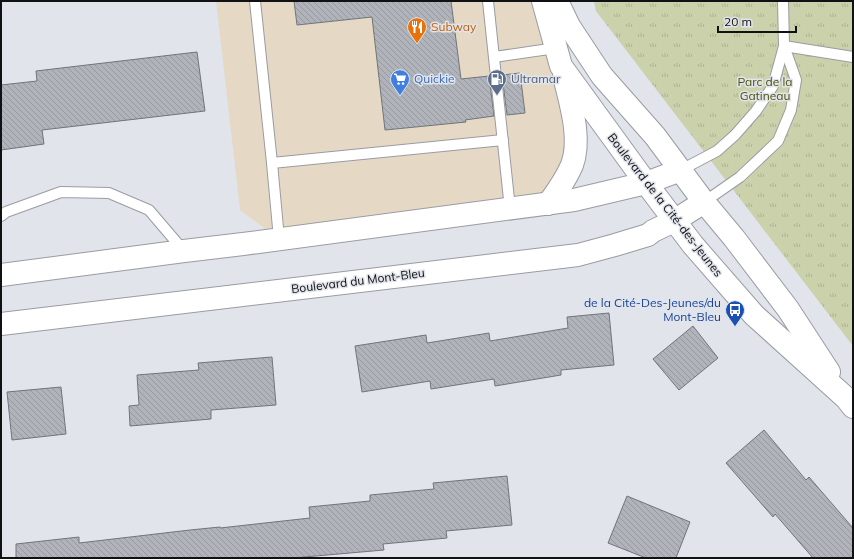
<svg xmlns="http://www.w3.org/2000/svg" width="854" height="559" viewBox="0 0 854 559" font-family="Mulish,sans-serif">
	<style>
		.commercial { fill: #e5d9c5 }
		.park { fill: url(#park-tufts) }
		.building { fill: url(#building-back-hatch); stroke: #71747a }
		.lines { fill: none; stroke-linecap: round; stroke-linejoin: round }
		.lane-casing { stroke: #999ca2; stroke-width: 12 }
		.secondary-casing { stroke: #999ca2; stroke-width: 24 }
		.lane { stroke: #fff; stroke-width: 10 }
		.secondary { stroke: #fff; stroke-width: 22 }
		.labels { text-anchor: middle; stroke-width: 3; stroke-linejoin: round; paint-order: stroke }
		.food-label { font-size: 12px; fill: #c56008; stroke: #e1e4eb; text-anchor: start }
		.shop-label { font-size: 12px; fill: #366cbe; stroke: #e1e4eb; text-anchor: start }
		.service-label { font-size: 12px; fill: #4e5e75; stroke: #e1e4eb; text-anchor: start }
		.park-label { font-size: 12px; fill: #4b510f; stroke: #e1e4eb }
		.street-label { font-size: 12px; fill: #101113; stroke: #e1e4eb }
		.transit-label { font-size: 12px; fill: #164399; stroke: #e1e4eb; text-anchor: end }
	</style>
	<defs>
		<pattern id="park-tufts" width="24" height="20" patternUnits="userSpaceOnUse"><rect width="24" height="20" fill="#cbd1ab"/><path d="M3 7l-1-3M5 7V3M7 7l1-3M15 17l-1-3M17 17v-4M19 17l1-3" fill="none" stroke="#adb292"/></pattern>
		<pattern id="building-back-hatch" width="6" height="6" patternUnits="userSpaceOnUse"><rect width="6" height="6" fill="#b0b3b9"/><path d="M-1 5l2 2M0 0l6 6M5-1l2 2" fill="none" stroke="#96999e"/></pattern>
	</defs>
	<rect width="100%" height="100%" fill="#e1e4eb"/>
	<!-- commercial -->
	<path class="commercial" d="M216,1h327l32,129 -27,74 -269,35 -39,-29z"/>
	<!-- park -->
	<path class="park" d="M594,1h259v345l-257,-335z"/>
	<!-- building -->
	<g class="building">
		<path d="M294,1h157l10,78 28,-3 5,40 -29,4 1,2 -81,8 -13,-113 -75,8z"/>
		<path d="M197,52l8,59 -163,19 2,14 -43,6v-65l36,-4 -1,-10z"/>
		<path d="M520,73l5,40 -18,2 -5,-40z"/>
		<path d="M609,313l5,52 -53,5v5l-66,11 -1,-7 -63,10 -1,-8 -68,11 -7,-46 71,-11 1,8 62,-10 1,8 78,-13 -1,-11z"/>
		<path d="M693,326l25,32 -39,32 -26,-31z"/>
		<path d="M272,357l4,48 -65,5v9l-81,7 -1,-20 10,-1 -2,-30 62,-5 -1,-7z"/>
		<path d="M61,387l5,47 -54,6 -5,-48z"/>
		<path d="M764,430l42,50 3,-3 44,51v30h-40l-38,-44 -2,3 -47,-54z"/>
		<path d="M507,476l5,49 -66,6 1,7 -64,6 1,6 -91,8h-277v-14l63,-7v6l111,-13 30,-3v1l90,-10 -1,-11 61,-6v-6l64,-6 -1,-6z"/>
		<path d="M627,496l63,26 -14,36h-30l-38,-15z"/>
	</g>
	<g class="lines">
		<!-- lane casing -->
		<g class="lane-casing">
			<g id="lane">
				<path d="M255,1l17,162 231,-23"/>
				<path d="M488,1l22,208"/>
				<path d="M784,46l69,11"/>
				<path d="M494,57l62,-9"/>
				<path d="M272,163l7,76"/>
				<path d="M681,170l36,-19 18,-16 21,-24 17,-25 11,-40 -1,-45"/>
				<path d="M704,202l36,-25 38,-36 13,-31 5,-30 -12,-34"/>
				<path d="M1,216l5,-4 55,-20 48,1 40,17 35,41"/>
			</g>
		</g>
		<!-- secondary casing -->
		<g class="secondary-casing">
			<g id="secondary">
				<path d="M543,1l18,65 85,117 47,62 61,70 92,83 7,9"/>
				<path d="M557,1l12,25 33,50 53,60 49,66 30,36 54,71 41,63"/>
				<path d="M548,204c9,-12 18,-25 24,-39 10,-27 -2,-63 -8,-89"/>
				<path d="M1,275l183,-24 59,-7 331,-44 72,-17 35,-13"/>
				<path d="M1,324l577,-69 37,-10 33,-10 5,-4 21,-10 30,-19"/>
			</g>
		</g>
		<!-- lane -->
		<use href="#lane" class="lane"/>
		<!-- secondary -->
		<use href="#secondary" class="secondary"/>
	</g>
	<!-- icons -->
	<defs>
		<g id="restaurant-pin" transform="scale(1)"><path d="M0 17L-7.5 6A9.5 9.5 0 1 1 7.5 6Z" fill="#e8710a" stroke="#e1e4eb"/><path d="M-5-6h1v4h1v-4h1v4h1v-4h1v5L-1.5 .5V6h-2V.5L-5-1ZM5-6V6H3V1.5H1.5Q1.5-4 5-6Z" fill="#fff"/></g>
		<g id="supermarket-pin" transform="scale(1)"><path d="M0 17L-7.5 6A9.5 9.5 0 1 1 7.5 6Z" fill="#3f7fe0" stroke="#e1e4eb"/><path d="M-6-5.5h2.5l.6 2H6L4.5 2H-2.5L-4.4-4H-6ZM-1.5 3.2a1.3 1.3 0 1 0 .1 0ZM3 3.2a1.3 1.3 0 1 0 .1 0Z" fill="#fff"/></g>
		<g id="fuel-pin" transform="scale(1)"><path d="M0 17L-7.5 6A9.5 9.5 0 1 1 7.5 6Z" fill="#5c6f8a" stroke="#e1e4eb"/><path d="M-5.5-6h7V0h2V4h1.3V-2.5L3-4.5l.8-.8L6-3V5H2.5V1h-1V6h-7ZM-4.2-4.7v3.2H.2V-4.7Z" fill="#fff"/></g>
		<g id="bus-pin" transform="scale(1)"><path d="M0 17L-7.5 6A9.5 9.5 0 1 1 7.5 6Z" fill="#1a4fb4" stroke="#e1e4eb"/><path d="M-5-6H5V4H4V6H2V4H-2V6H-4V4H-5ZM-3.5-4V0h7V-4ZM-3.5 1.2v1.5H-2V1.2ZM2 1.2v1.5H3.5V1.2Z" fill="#fff"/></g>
	</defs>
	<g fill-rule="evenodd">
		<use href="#restaurant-pin" x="417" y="27"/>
		<use href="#supermarket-pin" x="400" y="79"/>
		<use href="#fuel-pin" x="497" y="79"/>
		<use href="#bus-pin" x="735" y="310"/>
	</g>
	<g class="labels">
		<!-- food labels -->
		<g class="food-label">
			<text x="431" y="31">Subway</text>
		</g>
		<!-- shop labels -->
		<g class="shop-label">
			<text x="414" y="83">Quickie</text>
		</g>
		<!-- service labels -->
		<g class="service-label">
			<text x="511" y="83">Ultramar</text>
		</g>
		<!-- park labels -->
		<g class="park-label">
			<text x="765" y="86">Parc de la<tspan x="765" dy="14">Gatineau</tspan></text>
		</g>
		<!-- street labels -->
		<g class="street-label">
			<text transform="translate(665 205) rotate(52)" y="4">Boulevard de la Cité-des-Jeunes</text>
			<text transform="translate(358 281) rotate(-7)" y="4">Boulevard du Mont-Bleu</text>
		</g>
		<!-- transit labels -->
		<g class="transit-label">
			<text x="721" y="307">de la Cité-Des-Jeunes/du<tspan x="721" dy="14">Mont-Bleu</tspan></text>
		</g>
	</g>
	<!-- border -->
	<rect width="854" height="559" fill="none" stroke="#101113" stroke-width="4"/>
	<!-- scale -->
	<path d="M718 26v6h78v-6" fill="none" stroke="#101113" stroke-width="2"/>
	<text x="724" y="26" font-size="12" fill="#101113" stroke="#e1e4eb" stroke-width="3" paint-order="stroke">20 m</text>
</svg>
